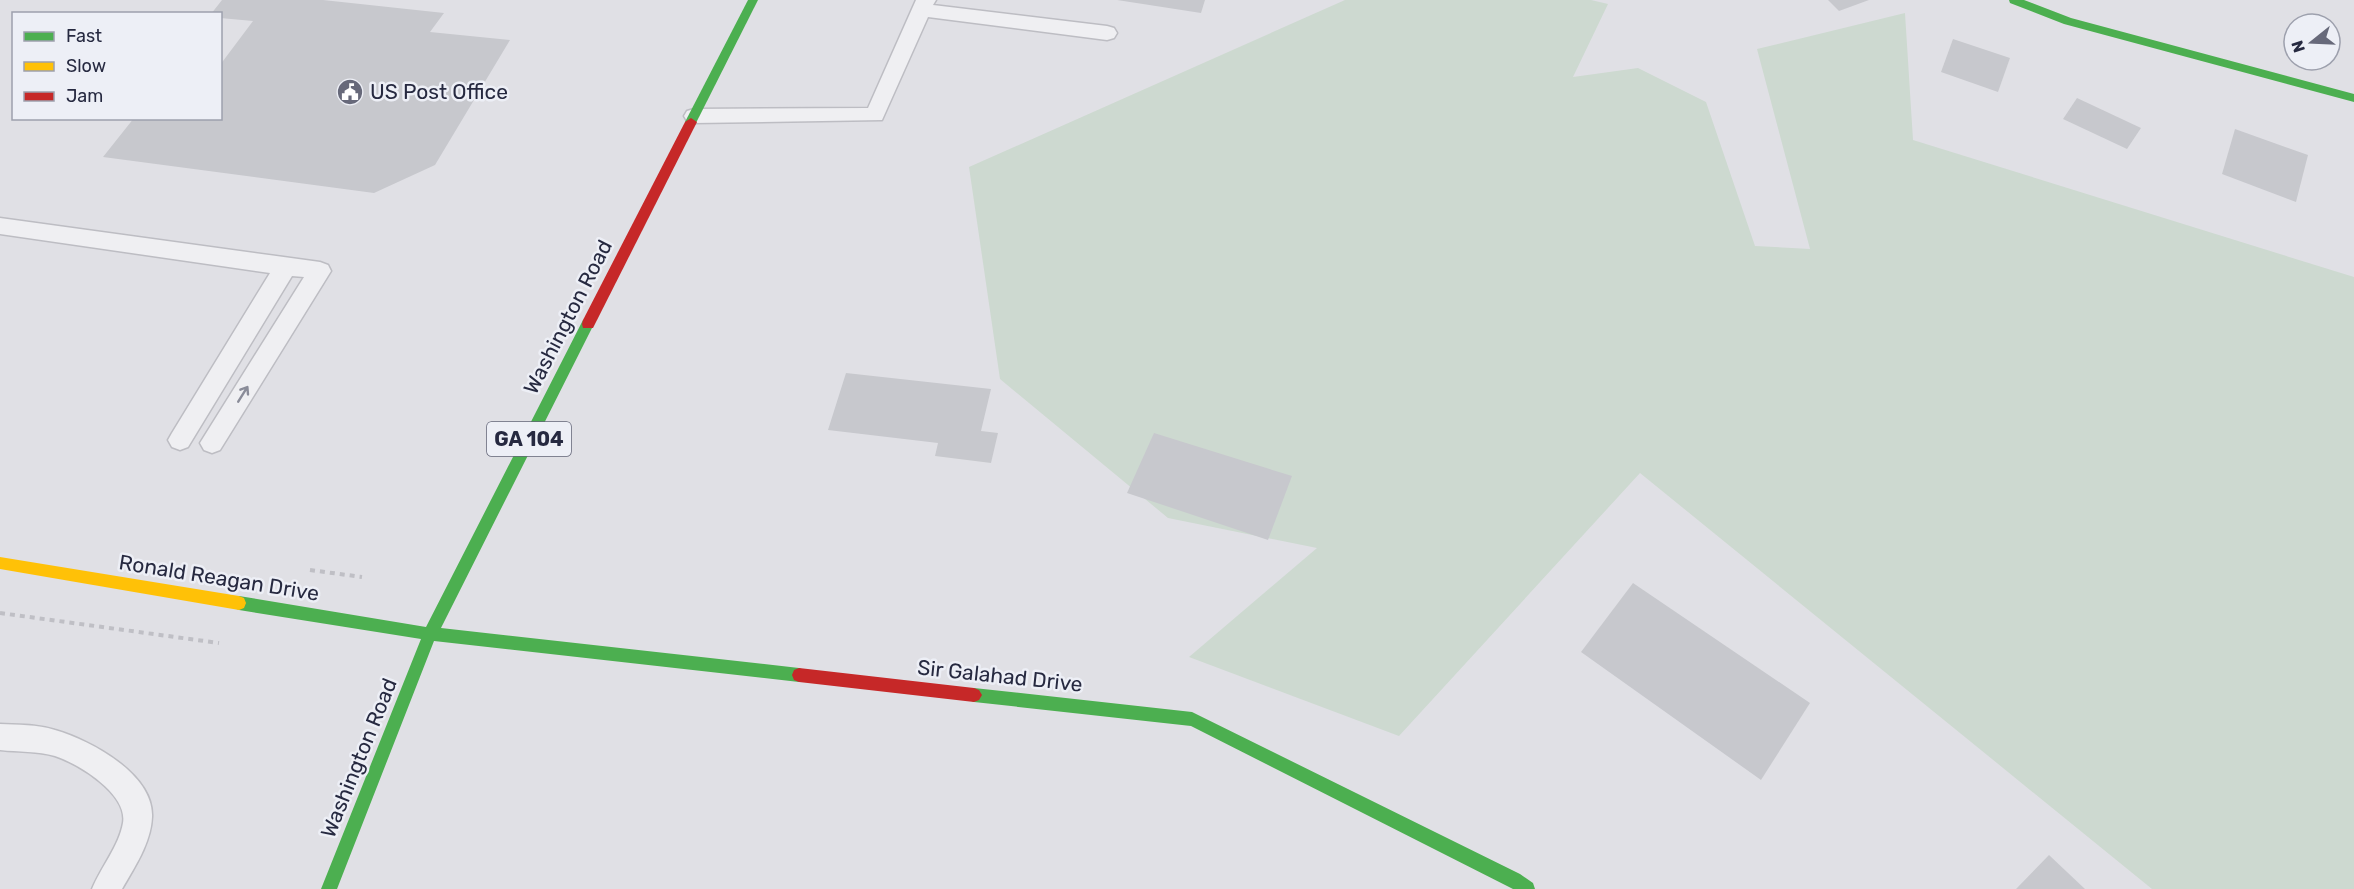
<svg xmlns="http://www.w3.org/2000/svg" width="2354" height="889" viewBox="0 0 2354 889" font-family="Rubik,sans-serif">
	<style>
		.green { fill: #cdd9d0 }
		.building { fill: #c7c8cd }
		.lines { fill: none; stroke-linecap: round; stroke-linejoin: round }
		.lane-casing { stroke: #bdbdc3; stroke-width: 3 }
		.path { stroke: #bfbfc5; stroke-width: 4; stroke-dasharray: 5 5; stroke-linecap: butt }
		.lane { fill: #efeff2; fill-rule: evenodd }
		.fast { fill: #4caf50; fill-rule: evenodd }
		.slow { fill: #ffc107; fill-rule: evenodd }
		.jam { fill: #c62828; fill-rule: evenodd }
		.oneway { stroke: #8a8c99 }
		.labels { text-anchor: middle; stroke-width: 5; stroke-linejoin: round; paint-order: stroke }
		.shield { fill: #edeff6; stroke: #626477; stroke-width: 1.5 }
		.shield-label { font-size: 20px; font-weight: bold; fill: #262940 }
		.poi-label { font-size: 21px; fill: #262940; stroke: #edeff6; text-anchor: start }
		.street-label { font-size: 21px; fill: #262940; stroke: #edeff6 }
	</style>
	<rect width="100%" height="100%" fill="#e0e0e5"/>
	<!-- green -->
	<path class="green" d="M1345,0h246l17,4 -35,73 65,-9 68,34 49,144 55,3 -53,-200 148,-36 8,127 441,137v612h-202l-512,-416 -241,263 -210,-79 128,-109 -149,-30 -168,-139 -31,-212z"/>
	<!-- building -->
	<g class="building">
		<path d="M222,0h101l121,13 -14,19 80,8 -75,125 -61,28 -271,-36 31,-39h86v-53l33,-44 -33,-3v-4h-9z"/>
		<path d="M1117,0h88l-4,13z"/>
		<path d="M1828,0h41l-30,11z"/>
		<path d="M1953,39l57,19 -12,34 -57,-20z"/>
		<path d="M2077,98l64,30 -14,21 -64,-30z"/>
		<path d="M2235,129l73,26 -12,47 -74,-28z"/>
		<path d="M846,373l145,16 -10,42 17,2 -7,30 -56,-7 3,-13 -110,-13z"/>
		<path d="M1154,433l138,43 -24,64 -141,-47z"/>
		<path d="M1633,583l177,120 -49,77 -180,-128z"/>
		<path d="M2049,855l36,34h-69z"/>
	</g>
	<g class="lines">
		<!-- lane casing -->
		<g class="lane-casing">
			<g id="lane">
				<path d="M916,0h20l-3,5 174,21 7,2 3,5 -3,5 -7,2 -179,-23 -46,103 -188,3 -7,-2 -3,-5 3,-5 7,-2 174,-1z"/>
				<path d="M0,218l320,44 8,3 3,6 -111,179 -8,3 -8,-3 -4,-7 104,-166 -12,-1 -104,171 -8,3 -8,-3 -4,-7 4,-7 98,-160 -270,-39z"/>
				<path d="M0,724c18,1 37,0 55,6 35,10 99,44 97,87 -1,26 -18,51 -30,72h-30c9,-22 27,-43 31,-66 5,-29 -44,-59 -68,-67 -17,-5 -37,-4 -55,-6z"/>
			</g>
		</g>
		<!-- path -->
		<g class="path">
			<path d="M310,570l52,7"/>
			<path d="M0,613l219,30"/>
		</g>
		<!-- lane -->
		<use href="#lane" class="lane"/>
		<!-- fast -->
		<g class="fast">
			<path d="M748,0h10l-63,125h-8l-2,-3z"/>
			<path d="M2009,0h15l47,18 283,76v8l-290,-78 -54,-21z"/>
			<path d="M588,319l6,5 -153,304 358,40 5,2 2,5 -2,5 -5,2 -365,-41 -97,248h-16l100,-250 -182,-29 -5,-2 -2,-5 2,-5 5,-2 187,31 157,-307z"/>
			<path d="M974,688l218,24 328,162 13,9 2,6h-22l-322,-163 -217,-24 -5,-2 -3,-5 3,-5z"/>
		</g>
		<!-- slow -->
		<path class="slow" d="M0,557l239,39 5,2 2,5 -2,5 -5,2 -239,-41z"/>
		<!-- jam -->
		<g class="jam">
			<path d="M691,118l6,4 -104,206h-10l-1,-4 1,-4 102,-198z"/>
			<path d="M799,668l175,20 5,2 3,5 -3,5 -5,2 -175,-20 -5,-2 -2,-5 2,-5z"/>
		</g>
	</g>
	<!-- one-way arrows -->
	<defs><path id="oneway-shaft" d="M-6 0H5M1.5-3L5.5 0L1.5 3" fill="none" stroke-width="1.6" stroke-linecap="round" stroke-linejoin="round" transform="scale(1.5)"/></defs>
	<use class="oneway" href="#oneway-shaft" transform="translate(243 394) rotate(-58)"/>
	<!-- icons -->
	<defs>
		<g id="civic-disc" transform="scale(1.35)"><circle r="9.5" fill="#67697a" stroke="#edeff6"/><path d="M-.6-6.5H3V-4.5H.6V-3L4-1V1h2V6H-6V1h2V-1L-.6-3ZM-1.2 2.5V6h2.4V2.5Z" fill="#fff"/></g>
	</defs>
	<g fill-rule="evenodd">
		<use href="#civic-disc" x="350" y="92"/>
	</g>
	<g class="labels">
		<!-- shield labels -->
		<rect class="shield" x="487" y="422" width="84" height="34" rx="4.5"/>
		<g class="shield-label">
			<text x="529" y="446">GA 104</text>
		</g>
		<!-- poi labels -->
		<g class="poi-label">
			<text x="370" y="99">US Post Office</text>
		</g>
		<!-- street labels -->
		<g class="street-label">
			<text transform="translate(568 317) rotate(-63)" y="7">Washington Road</text>
			<text transform="translate(219 578) rotate(9)" y="7">Ronald Reagan Drive</text>
			<text transform="translate(1000 676) rotate(6)" y="7">Sir Galahad Drive</text>
			<text transform="translate(359 758) rotate(-68)" y="7">Washington Road</text>
		</g>
	</g>
	<!-- legend -->
	<rect x="12" y="12" width="210" height="108" fill="#edeff6" stroke="#9da0ad" stroke-width="1.5"/>
	<rect x="24" y="32" width="30" height="9" fill="#4caf50" stroke="#9da0ad" stroke-width="1.5"/>
	<text x="66" y="42" font-size="18" fill="#262940">Fast</text>
	<rect x="24" y="62" width="30" height="9" fill="#ffc107" stroke="#9da0ad" stroke-width="1.5"/>
	<text x="66" y="72" font-size="18" fill="#262940">Slow</text>
	<rect x="24" y="92" width="30" height="9" fill="#c62828" stroke="#9da0ad" stroke-width="1.5"/>
	<text x="66" y="102" font-size="18" fill="#262940">Jam</text>
	<!-- north arrow -->
	<g transform="translate(2312 42) rotate(252)"><circle r="28" fill="#edeff6" stroke="#9da0ad" stroke-width="1.5"/>
	<path d="M0-4.5L10 22L0 15L-10 22Z" fill="#67697a"/>
	<text y="-9" font-size="16" font-weight="bold" text-anchor="middle" fill="#262940">N</text>
	</g>
</svg>
